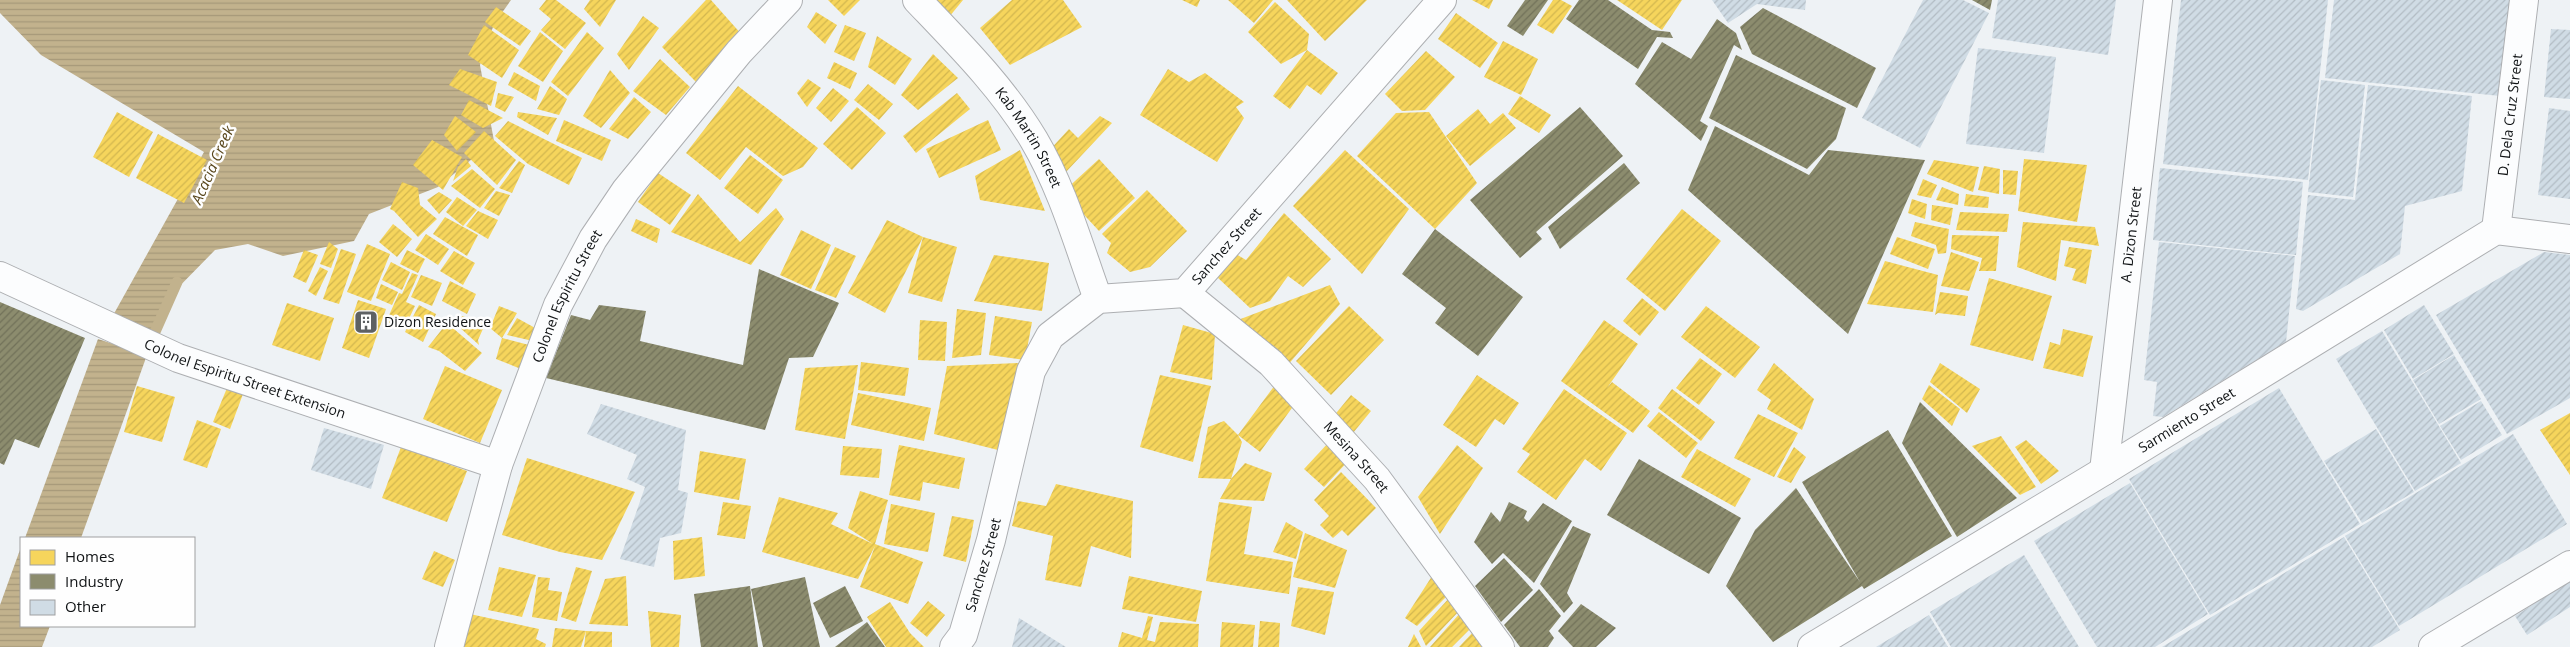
<svg xmlns="http://www.w3.org/2000/svg" width="2570" height="647" viewBox="0 0 2570 647" font-family="'Open Sans',sans-serif">
	<style>
		.water { fill: url(#water-rules) }
		.homes { fill: url(#homes-hatch) }
		.industry { fill: url(#industry-hatch) }
		.lines { fill: none; stroke-linecap: round; stroke-linejoin: round }
		.stream { stroke: #c2b28d; stroke-width: 11 }
		.building { fill: url(#building-hatch) }
		.street-casing { stroke: #adafb2; stroke-width: 30 }
		.secondary-casing { stroke: #adafb2; stroke-width: 30 }
		.street { stroke: #fcfdfe; stroke-width: 28 }
		.secondary { stroke: #fcfdfe; stroke-width: 28 }
		.labels { text-anchor: middle; stroke-width: 5; stroke-linejoin: round; paint-order: stroke }
		.street-label { font-size: 14px; fill: #101315; stroke: #fefefe }
		.poi-label { font-size: 14px; fill: #101315; stroke: #fefefe; text-anchor: start }
		.water-label { font-size: 15px; font-style: italic; fill: #58461b; stroke: #fefefe }
	</style>
	<defs>
		<pattern id="water-rules" width="6" height="5" patternUnits="userSpaceOnUse" patternTransform="scale(1.25)"><rect width="6" height="5" fill="#c2b28d"/><path d="M0 2.5h6" fill="none" stroke="#a69879"/></pattern>
		<pattern id="homes-hatch" width="6" height="6" patternUnits="userSpaceOnUse" patternTransform="scale(1.25)"><rect width="6" height="6" fill="#f6d55c"/><path d="M-1 1l2-2M0 6l6-6M5 7l2-2" fill="none" stroke="#d2b64f"/></pattern>
		<pattern id="industry-hatch" width="6" height="6" patternUnits="userSpaceOnUse" patternTransform="scale(1.25)"><rect width="6" height="6" fill="#8c8c6e"/><path d="M-1 1l2-2M0 6l6-6M5 7l2-2" fill="none" stroke="#717159"/></pattern>
		<pattern id="building-hatch" width="6" height="6" patternUnits="userSpaceOnUse" patternTransform="scale(1.25)"><rect width="6" height="6" fill="#d0dce5"/><path d="M-1 1l2-2M0 6l6-6M5 7l2-2" fill="none" stroke="#b2bcc4"/></pattern>
	</defs>
	<rect width="100%" height="100%" fill="#eef2f5"/>
	<!-- water -->
	<g class="water">
		<path d="M0,0h511l-17,24 -14,41 14,76 -56,46 -69,27 -15,27 -71,15 -35,-12 -33,6 -49,50 -11,38 -44,-19 93,-167 -163,-97 -41,-42z"/>
		<path d="M98,339l49,16 -66,183h-56z"/>
		<path d="M21,547v79h29l-8,21h-42v-42z"/>
	</g>
	<!-- homes -->
	<g class="homes">
		<path d="M546,0h10l30,23 -21,26 -24,-19 10,-11 -12,-10z"/>
		<path d="M590,0h26l-16,27 -16,-18z"/>
		<path d="M706,0h5l32,36 -47,46 -34,-35z"/>
		<path d="M828,0h32l-16,16z"/>
		<path d="M927,0h36l-18,22z"/>
		<path d="M1012,0h51l19,27 -72,38 -30,-37z"/>
		<path d="M1182,0h18l-3,7z"/>
		<path d="M1228,0h45l-19,23z"/>
		<path d="M1287,0h80l-42,41z"/>
		<path d="M1472,0h21l-4,9z"/>
		<path d="M1553,0h8l11,6 -19,28 -16,-9z"/>
		<path d="M1617,0h65l-20,30z"/>
		<path d="M1275,2l34,32 -2,16 31,23 -17,22 -14,-10 -17,24 -17,-13 34,-46 -26,14 -33,-32z"/>
		<path d="M496,7l35,24 -11,15 -35,-24z"/>
		<path d="M816,12l21,13 -12,19 -18,-17z"/>
		<path d="M1456,13l42,30 -18,25 -42,-29z"/>
		<path d="M643,16l16,12 -30,42 -12,-16z"/>
		<path d="M484,25l35,25 -17,28 -34,-23z"/>
		<path d="M845,25l21,8 -12,28 -20,-9z"/>
		<path d="M540,32l23,19 -20,31 -25,-16z"/>
		<path d="M587,32l17,16 -36,48 -17,-14z"/>
		<path d="M877,36l35,23 -17,26 -27,-18z"/>
		<path d="M1503,41l35,18 -17,36 -37,-18z"/>
		<path d="M1426,51l29,26 -30,33 -23,1 -17,-17z"/>
		<path d="M933,54l25,24 -40,32 -17,-15z"/>
		<path d="M660,59l30,28 -24,28 -33,-24z"/>
		<path d="M834,62l23,11 -7,16 -23,-11z"/>
		<path d="M460,69l37,13 -6,24 -42,-21z"/>
		<path d="M1168,69l21,13 16,-9 39,29 -8,5 8,11 -27,44 -77,-47z"/>
		<path d="M610,70l20,23 -29,35 -18,-12z"/>
		<path d="M514,72l26,14 -4,15 -28,-16z"/>
		<path d="M808,79l13,9 -14,19 -10,-14z"/>
		<path d="M868,84l25,20 -14,16 -25,-20z"/>
		<path d="M550,86l17,13 -8,16 -22,-6z"/>
		<path d="M738,86l80,62 -15,19 -20,9 -37,-29 -26,33 -34,-27z"/>
		<path d="M833,88l16,13 -18,21 -15,-14z"/>
		<path d="M498,93l16,4 -9,15 -10,-5z"/>
		<path d="M957,93l13,16 -54,44 -13,-17z"/>
		<path d="M1520,96l31,19 -12,18 -31,-19z"/>
		<path d="M634,97l17,15 -23,27 -19,-10z"/>
		<path d="M469,100l34,18 -20,10 -22,-13z"/>
		<path d="M857,107l29,26 -34,37 -29,-26z"/>
		<path d="M1478,109l12,15 13,-11 13,15 -46,38 -24,-30z"/>
		<path d="M117,112l36,20 -24,45 -36,-20z"/>
		<path d="M518,112l39,6 -9,17 -31,-18z"/>
		<path d="M1429,112l48,71 -42,46 -78,-73 39,-43z"/>
		<path d="M455,116l21,16 -19,19 -13,-16z"/>
		<path d="M1100,116l12,7 -47,50 -19,-19 23,-25 9,9z"/>
		<path d="M564,120l47,20 -9,21 -46,-20z"/>
		<path d="M988,120l13,30 -62,28 -13,-29z"/>
		<path d="M508,121l74,37 -13,27 -41,-21 -33,-28z"/>
		<path d="M484,131l32,29 -19,25 -33,-32z"/>
		<path d="M158,134l49,26 -23,43 -48,-25z"/>
		<path d="M432,140l30,17 -19,33 -30,-25z"/>
		<path d="M1020,150l25,61 -65,-11 -5,-24z"/>
		<path d="M1345,150l64,59 -47,65 -69,-68z"/>
		<path d="M750,155l33,25 -25,34 -34,-26z"/>
		<path d="M466,159l5,7 -18,15 5,-14z"/>
		<path d="M1099,159l36,39 -36,33 -36,-39z"/>
		<path d="M2024,159l63,6 -10,57 -59,-11z"/>
		<path d="M1934,160l45,7 -6,25 -46,-18z"/>
		<path d="M519,161l6,4 -13,28 -13,-5z"/>
		<path d="M1984,166l16,3 -1,25 -21,-4z"/>
		<path d="M472,169l23,20 -15,19 -29,-22z"/>
		<path d="M2003,170l15,1 -2,24 -13,-1z"/>
		<path d="M658,173l33,22 -21,30 -32,-23z"/>
		<path d="M1923,179l14,6 -6,13 -14,-3z"/>
		<path d="M402,182l16,6 2,17 17,14 -19,18 -24,-26 -4,-2z"/>
		<path d="M1942,187l17,7 -1,11 -22,-5z"/>
		<path d="M1147,190l40,41 -37,36 -20,5 -23,-19 4,-10 -9,-9z"/>
		<path d="M496,191l14,4 -11,21 -15,-8z"/>
		<path d="M439,192l13,8 -13,14 -12,-14z"/>
		<path d="M698,194l42,48 36,-34 8,11 -33,46 -80,-33z"/>
		<path d="M1966,194l23,3 -1,11 -24,-2z"/>
		<path d="M457,197l20,13 -14,16 -17,-14z"/>
		<path d="M1912,199l15,5 -2,15 -17,-6z"/>
		<path d="M1932,205l21,3 -3,17 -19,-5z"/>
		<path d="M1682,209l39,32 -56,70 -39,-32z"/>
		<path d="M478,211l20,9 -10,19 -22,-13z"/>
		<path d="M1960,212l49,2 -2,18 -51,-2z"/>
		<path d="M1284,213l47,46 -28,28 -15,-11 -18,25 -20,7 -33,-31 19,-23 10,6z"/>
		<path d="M445,217l33,18 -11,21 -34,-22z"/>
		<path d="M636,219l24,10 -3,14 -26,-12z"/>
		<path d="M887,220l36,17 -38,76 -37,-20z"/>
		<path d="M1915,222l34,7 -3,24 -8,1 -2,-9 -25,-9z"/>
		<path d="M2023,222l72,5 4,19 -38,-6 -5,41 -39,-14z"/>
		<path d="M393,224l19,15 -15,18 -18,-15z"/>
		<path d="M801,230l30,15 -20,44 -31,-14z"/>
		<path d="M426,234l23,15 -11,16 -23,-15z"/>
		<path d="M1952,235l47,1 -3,35h-17l3,-13 -31,-9z"/>
		<path d="M923,237l34,10 -15,55 -34,-9z"/>
		<path d="M1897,237l38,12 -7,20 -38,-15z"/>
		<path d="M329,242l9,7 -7,19 -11,-4z"/>
		<path d="M367,244l23,10 -19,47 -24,-9z"/>
		<path d="M835,247l21,9 -20,42 -21,-8z"/>
		<path d="M2069,247l23,3 -6,34 -14,-4 4,-11 -12,-3z"/>
		<path d="M341,249l15,5 -17,50 -16,-5z"/>
		<path d="M304,250l14,5 -12,28 -13,-6z"/>
		<path d="M407,250l18,9 -7,14 -18,-9z"/>
		<path d="M454,251l21,12 -12,22 -23,-14z"/>
		<path d="M1951,252l28,10 -10,29 -28,-5z"/>
		<path d="M994,255l55,8 -7,48 -68,-10z"/>
		<path d="M1885,261l53,14 -5,37 -66,-8z"/>
		<path d="M391,262l19,10 -8,18 -20,-10z"/>
		<path d="M320,267l8,4 -12,25 -8,-5z"/>
		<path d="M412,273l6,2 -12,27 9,4 -11,23 -18,-7 13,-29 3,1z"/>
		<path d="M421,275l21,8 -10,23 -21,-9z"/>
		<path d="M1989,278l63,18 -19,65 -63,-16z"/>
		<path d="M450,281l26,13 -9,20 -25,-13z"/>
		<path d="M381,284l17,8 -6,13 -16,-7z"/>
		<path d="M1330,285l10,19 -53,62 -49,-46z"/>
		<path d="M1940,292l28,4 -3,20 -27,-3 -3,2z"/>
		<path d="M1642,298l17,14 -19,24 -17,-15z"/>
		<path d="M358,300l28,9 -17,49 -27,-10z"/>
		<path d="M287,303l47,15 -14,43 -48,-16z"/>
		<path d="M419,305l17,9 -13,28 -18,-10z"/>
		<path d="M499,306l18,7 -15,25 27,7 -8,24 -25,-10 6,-21 -12,-10z"/>
		<path d="M1349,306l35,34 -53,55 -35,-34z"/>
		<path d="M1706,306l54,41 -25,31 -54,-41z"/>
		<path d="M957,309l29,4 -5,42 -29,3z"/>
		<path d="M462,316l24,6 -8,18 1,5 -22,-20z"/>
		<path d="M995,316l37,6 -7,38 -36,-5z"/>
		<path d="M517,318l20,11 -4,12 -26,-6z"/>
		<path d="M920,320l27,2 -2,39 -27,-1z"/>
		<path d="M1604,320l34,24 -31,44 5,-6 38,29 -17,22 -72,-52z"/>
		<path d="M447,323l35,30 -17,18 -26,-20 -11,-4z"/>
		<path d="M1183,325l32,9 -3,46 -42,-8z"/>
		<path d="M2063,329l30,7 -10,41 -40,-9 7,-26 10,3z"/>
		<path d="M1700,358l22,16 -23,31 -23,-17z"/>
		<path d="M861,362l48,6 -4,28 -47,-6z"/>
		<path d="M1021,363l-23,87 -64,-16 13,-68z"/>
		<path d="M1774,363l40,36 -12,31 -35,-21 4,-9 -14,-10z"/>
		<path d="M1940,363l40,26 -13,24 -37,-31z"/>
		<path d="M858,365l-13,74 -50,-9 10,-62z"/>
		<path d="M445,366l57,24 -22,53 -57,-24z"/>
		<path d="M1160,375l51,11 -18,76 -53,-15z"/>
		<path d="M1477,375l42,28 -15,22 -9,-6 -19,28 -33,-22z"/>
		<path d="M1275,385l22,16 -37,51 -22,-17 4,7 -11,37 14,-16 27,10 -8,28 -44,-2 11,-20 -33,-1 10,-51 16,-6 14,14z"/>
		<path d="M1929,385l31,24 -8,17 -30,-27z"/>
		<path d="M137,386l38,11 -13,45 -38,-10z"/>
		<path d="M227,388l16,6 -13,35 -17,-7z"/>
		<path d="M1564,389l63,44 -26,38 -16,-12 -29,41 -39,-28 13,-18 -8,-5z"/>
		<path d="M1672,389l43,33 -14,19 -43,-33z"/>
		<path d="M858,393l73,15 -7,33 -73,-16z"/>
		<path d="M1351,395l20,16 -18,22 -20,-16z"/>
		<path d="M1659,412l39,31 -12,15 -39,-32z"/>
		<path d="M2570,413v62l-30,-45z"/>
		<path d="M1758,414l40,19 -24,44 -40,-19z"/>
		<path d="M197,420l24,9 -14,39 -24,-8z"/>
		<path d="M2001,436l35,51 -16,8 -48,-49z"/>
		<path d="M2026,440l33,31 -18,13 -26,-37z"/>
		<path d="M1330,441l20,18 -26,28 -20,-18z"/>
		<path d="M899,445l66,13 -6,31 -36,-7 -3,19 -31,-6z"/>
		<path d="M1457,445l26,23 -43,66 -22,-37z"/>
		<path d="M843,446l39,3 -3,29 -39,-3z"/>
		<path d="M401,447l66,24 -20,51 -65,-24z"/>
		<path d="M1794,447l12,10 -15,26 -14,-6z"/>
		<path d="M1697,449l54,30 -16,28 -54,-30z"/>
		<path d="M700,451l46,8 -7,41 -45,-8z"/>
		<path d="M527,458l108,34 -33,68 -42,-8 -58,-17z"/>
		<path d="M1341,472l35,36 -28,28 -6,-6 -9,8 -13,-13 9,-9 -15,-16z"/>
		<path d="M1056,484l77,17 -2,57 -40,-12 -10,41 -36,-7 8,-44 -41,-10 6,-25 28,5z"/>
		<path d="M860,491l28,9 -13,44 48,18 -15,42 -48,-17 15,-41 -17,33 -96,-27 17,-55 59,16 -7,11 42,20 -25,-16z"/>
		<path d="M723,502l28,4 -6,33 -28,-4z"/>
		<path d="M1219,502l33,5 -8,47 49,8 -4,32 -83,-13z"/>
		<path d="M891,504l44,9 -7,39 -44,-8z"/>
		<path d="M952,516l22,4 -8,42 -23,-6z"/>
		<path d="M1286,522l17,10 -7,27 -23,-7z"/>
		<path d="M1305,533l42,17 -12,38 -42,-11z"/>
		<path d="M702,537l3,39 -31,4 -1,-39z"/>
		<path d="M434,551l21,9 -12,27 -21,-8z"/>
		<path d="M499,567l37,8 -14,42 -34,-7z"/>
		<path d="M576,567l16,4 -16,51 -15,-5z"/>
		<path d="M1436,570l14,23 -33,33 -12,-8z"/>
		<path d="M626,576l2,50 -39,-2 16,-45z"/>
		<path d="M1129,576l73,15 -6,31 -74,-13z"/>
		<path d="M538,577l12,1 -2,12 14,2 -5,29 -25,-4z"/>
		<path d="M1298,587l36,5 -9,43 -34,-9z"/>
		<path d="M1451,596l9,14 -34,36 -7,-15z"/>
		<path d="M928,601l17,14 -18,22 -17,-14z"/>
		<path d="M890,602l20,31 14,14h-38l-19,-30z"/>
		<path d="M648,611l33,4 -2,32h-28z"/>
		<path d="M1461,612l11,15 -20,20h-22z"/>
		<path d="M470,614l69,15 -3,10 10,5 -1,3h-81z"/>
		<path d="M1148,616l5,1 -6,23 8,2 5,-20 39,2 -1,23h-80l4,-15 20,6z"/>
		<path d="M1260,621l20,2 -1,24h-21z"/>
		<path d="M1222,622l33,3 -2,22h-33z"/>
		<path d="M555,628l31,3 -5,16h-29z"/>
		<path d="M1475,630l8,12 -2,5h-22z"/>
		<path d="M586,631l26,1v15h-28z"/>
		<path d="M1414,634l7,13h-13z"/>
	</g>
	<!-- industry -->
	<g class="industry">
		<path d="M1525,0h23l-25,36 -16,-10z"/>
		<path d="M1579,0h29l44,30 18,2 3,6 -16,-1 -19,32 -72,-50z"/>
		<path d="M1972,0h20l-2,10z"/>
		<path d="M1763,8l113,60 -19,40 -105,-54 -12,-27z"/>
		<path d="M1717,19l19,14 6,17 -8,-5 -34,76 8,5 -7,15 -66,-57 27,-42 29,17z"/>
		<path d="M1736,55l110,53 -10,31 -29,30 -98,-51z"/>
		<path d="M1580,107l43,49 -87,76 6,7 -22,19 -50,-58z"/>
		<path d="M1715,126l94,49 19,-25 97,10 -77,174 -160,-144z"/>
		<path d="M1624,163l16,20 -80,66 -12,-22z"/>
		<path d="M1435,229l88,68 -45,59 -43,-33 11,-15 -44,-34z"/>
		<path d="M759,269l80,34 -26,54 -24,1 -24,72 -219,-52 25,-63 19,5 9,-15 47,6 -6,30 103,24z"/>
		<path d="M0,302l85,36 -46,110 -24,-9 -11,26 -4,-2z"/>
		<path d="M1920,402l97,96 -60,39 -55,-94z"/>
		<path d="M1888,430l64,106 -88,53 -2,-3 -89,56 -47,-56 29,-56 41,-42 64,94 -58,-100z"/>
		<path d="M1639,459l102,59 -32,56 -102,-59z"/>
		<path d="M1509,502l18,9 -3,7 4,4 15,-19 29,18 -38,62 -31,-30 -11,11 -18,-22 17,-30 9,10z"/>
		<path d="M1573,526l18,8 -24,59 6,10 -9,10 -24,-29z"/>
		<path d="M1504,558l29,32 -32,32 -26,-36z"/>
		<path d="M805,577l15,70h-57l-12,-58z"/>
		<path d="M750,586l8,61h-57l-7,-53z"/>
		<path d="M845,586l18,35 -33,17 -17,-35z"/>
		<path d="M1539,589l22,27 -12,15 5,7 -6,9h-28l-16,-22z"/>
		<path d="M1581,604l35,24 -20,19h-23l-15,-16z"/>
		<path d="M867,622l18,25h-50z"/>
	</g>
	<g class="lines">
		<!-- stream -->
		<path class="stream" d="M154,334l23,-52"/>
	</g>
	<!-- building -->
	<g class="building">
		<path d="M1712,0h94l-1,10 -48,-6 -29,19z"/>
		<path d="M1923,0h40l26,13 -69,135 -58,-30z"/>
		<path d="M1998,0h118l-8,55 -116,-17z"/>
		<path d="M2181,0h147l-20,180 -145,-16z"/>
		<path d="M2334,0h176l-10,96 -175,-18z"/>
		<path d="M2551,29l19,1v69l-26,-2z"/>
		<path d="M1978,48l78,9 -12,96 -78,-9z"/>
		<path d="M2321,80l44,5 -12,112 -45,-5z"/>
		<path d="M2368,85l104,11 -10,95 -57,15 -5,48 -97,57 -7,-2 12,-114 47,5z"/>
		<path d="M2549,108l21,3v88l-32,-4z"/>
		<path d="M2160,168l143,14 -7,73 -143,-15z"/>
		<path d="M2159,242l136,14 -9,86 -123,75 -10,-1 4,-34 -13,-2z"/>
		<path d="M2544,252l26,3v143l-63,36 -71,-119z"/>
		<path d="M2424,305l30,49 -41,25 -29,-49z"/>
		<path d="M2382,331l79,132 -46,28 -79,-132z"/>
		<path d="M2454,355l27,44 -42,25 -26,-44z"/>
		<path d="M2279,388l81,136 -150,91 -81,-136z"/>
		<path d="M2481,401l21,34 -41,25 -21,-34z"/>
		<path d="M601,404l85,26 -8,60 10,3 -7,40 -21,5 -6,29 -34,-8 25,-72 -18,-8 10,-24 -50,-21z"/>
		<path d="M324,428l60,17 -13,44 -60,-19z"/>
		<path d="M2376,429l38,63 -52,31 -38,-62z"/>
		<path d="M2513,434l54,90 -168,102 -54,-90z"/>
		<path d="M2130,483l78,131 -53,33h-58l-63,-106z"/>
		<path d="M2344,537l56,93 -28,17h-210z"/>
		<path d="M2024,555l55,92h-128l-21,-35z"/>
		<path d="M2570,581v26l-43,28 -12,-19z"/>
		<path d="M1929,615l19,32h-72z"/>
		<path d="M1019,618l47,29h-54z"/>
	</g>
	<g class="lines">
		<!-- street casing -->
		<g class="street-casing">
			<g id="street">
				<path id="s1" d="M917,0c42,44 86,88 117,140 29,49 45,107 64,159"/>
				<path id="s2" d="M2496,230l28,-230"/>
				<path id="s3" d="M0,276l178,82 320,107"/>
				<path id="s4" d="M1185,293l86,70 106,116 123,168"/>
				<path id="s5" d="M2104,471l54,-471"/>
				<path id="s6" d="M449,647l49,-182 60,-160 35,-66 33,-49 113,-138 49,-52"/>
				<path id="s7" d="M1812,647l292,-176 392,-241 74,9"/>
				<path d="M2433,647l137,-82"/>
			</g>
		</g>
		<!-- secondary casing -->
		<g class="secondary-casing">
			<g id="secondary">
				<path id="s8" d="M954,647l9,-12 28,-95 40,-169 19,-35 48,-37 87,-6 257,-293"/>
			</g>
		</g>
		<!-- street -->
		<use href="#street" class="street"/>
		<!-- secondary -->
		<use href="#secondary" class="secondary"/>
	</g>
	<!-- icons -->
	<defs>
		<g id="building-square" transform="scale(1.25)"><rect x="-9" y="-9" width="18" height="18" rx="4" fill="#5e6163" stroke="#fefefe"/><path d="M-4-6H4V6H1V3H-1V6H-4ZM-2.5-4.3h1.7v1.8h-1.7ZM.8-4.3h1.7v1.8H.8ZM-2.5-1h1.7V.8h-1.7ZM.8-1h1.7V.8H.8Z" fill="#fff"/></g>
	</defs>
	<g fill-rule="evenodd">
		<use href="#building-square" x="366" y="322"/>
	</g>
	<g class="labels">
		<!-- street labels -->
		<g class="street-label">
			<text dy="5" stroke="none"><textPath href="#s2" startOffset="116">D. Dela Cruz Street</textPath></text>
			<text dy="5" stroke="none"><textPath href="#s1" startOffset="178">Kab Martin Street</textPath></text>
			<text dy="5" stroke="none"><textPath href="#s5" startOffset="238">A. Dizon Street</textPath></text>
			<text dy="5" stroke="none"><textPath href="#s8" startOffset="538">Sanchez Street</textPath></text>
			<text dy="5" stroke="none"><textPath href="#s6" startOffset="371">Colonel Espiritu Street</textPath></text>
			<text dy="5" stroke="none"><textPath href="#s3" startOffset="266">Colonel Espiritu Street Extension</textPath></text>
			<text dy="5" stroke="none"><textPath href="#s7" startOffset="438">Sarmiento Street</textPath></text>
			<text dy="5" stroke="none"><textPath href="#s4" startOffset="238">Mesina Street</textPath></text>
			<text dy="5" stroke="none"><textPath href="#s8" startOffset="88">Sanchez Street</textPath></text>
		</g>
		<!-- poi labels -->
		<g class="poi-label">
			<text x="384" y="327">Dizon Residence</text>
		</g>
		<!-- water labels -->
		<g class="water-label">
			<text transform="translate(213 165) rotate(-66)" y="5">Acacia Creek</text>
		</g>
	</g>
	<!-- legend -->
	<rect x="20" y="537" width="175" height="90" fill="#fefefe" stroke="#9fa0a1"/>
	<rect x="30" y="550" width="25" height="15" fill="#f6d55c" stroke="#9fa0a1"/>
	<text x="65" y="562" font-size="15" fill="#101315">Homes</text>
	<rect x="30" y="574" width="25" height="15" fill="#8c8c6e" stroke="#9fa0a1"/>
	<text x="65" y="587" font-size="15" fill="#101315">Industry</text>
	<rect x="30" y="600" width="25" height="15" fill="#d0dce5" stroke="#9fa0a1"/>
	<text x="65" y="612" font-size="15" fill="#101315">Other</text>
</svg>
